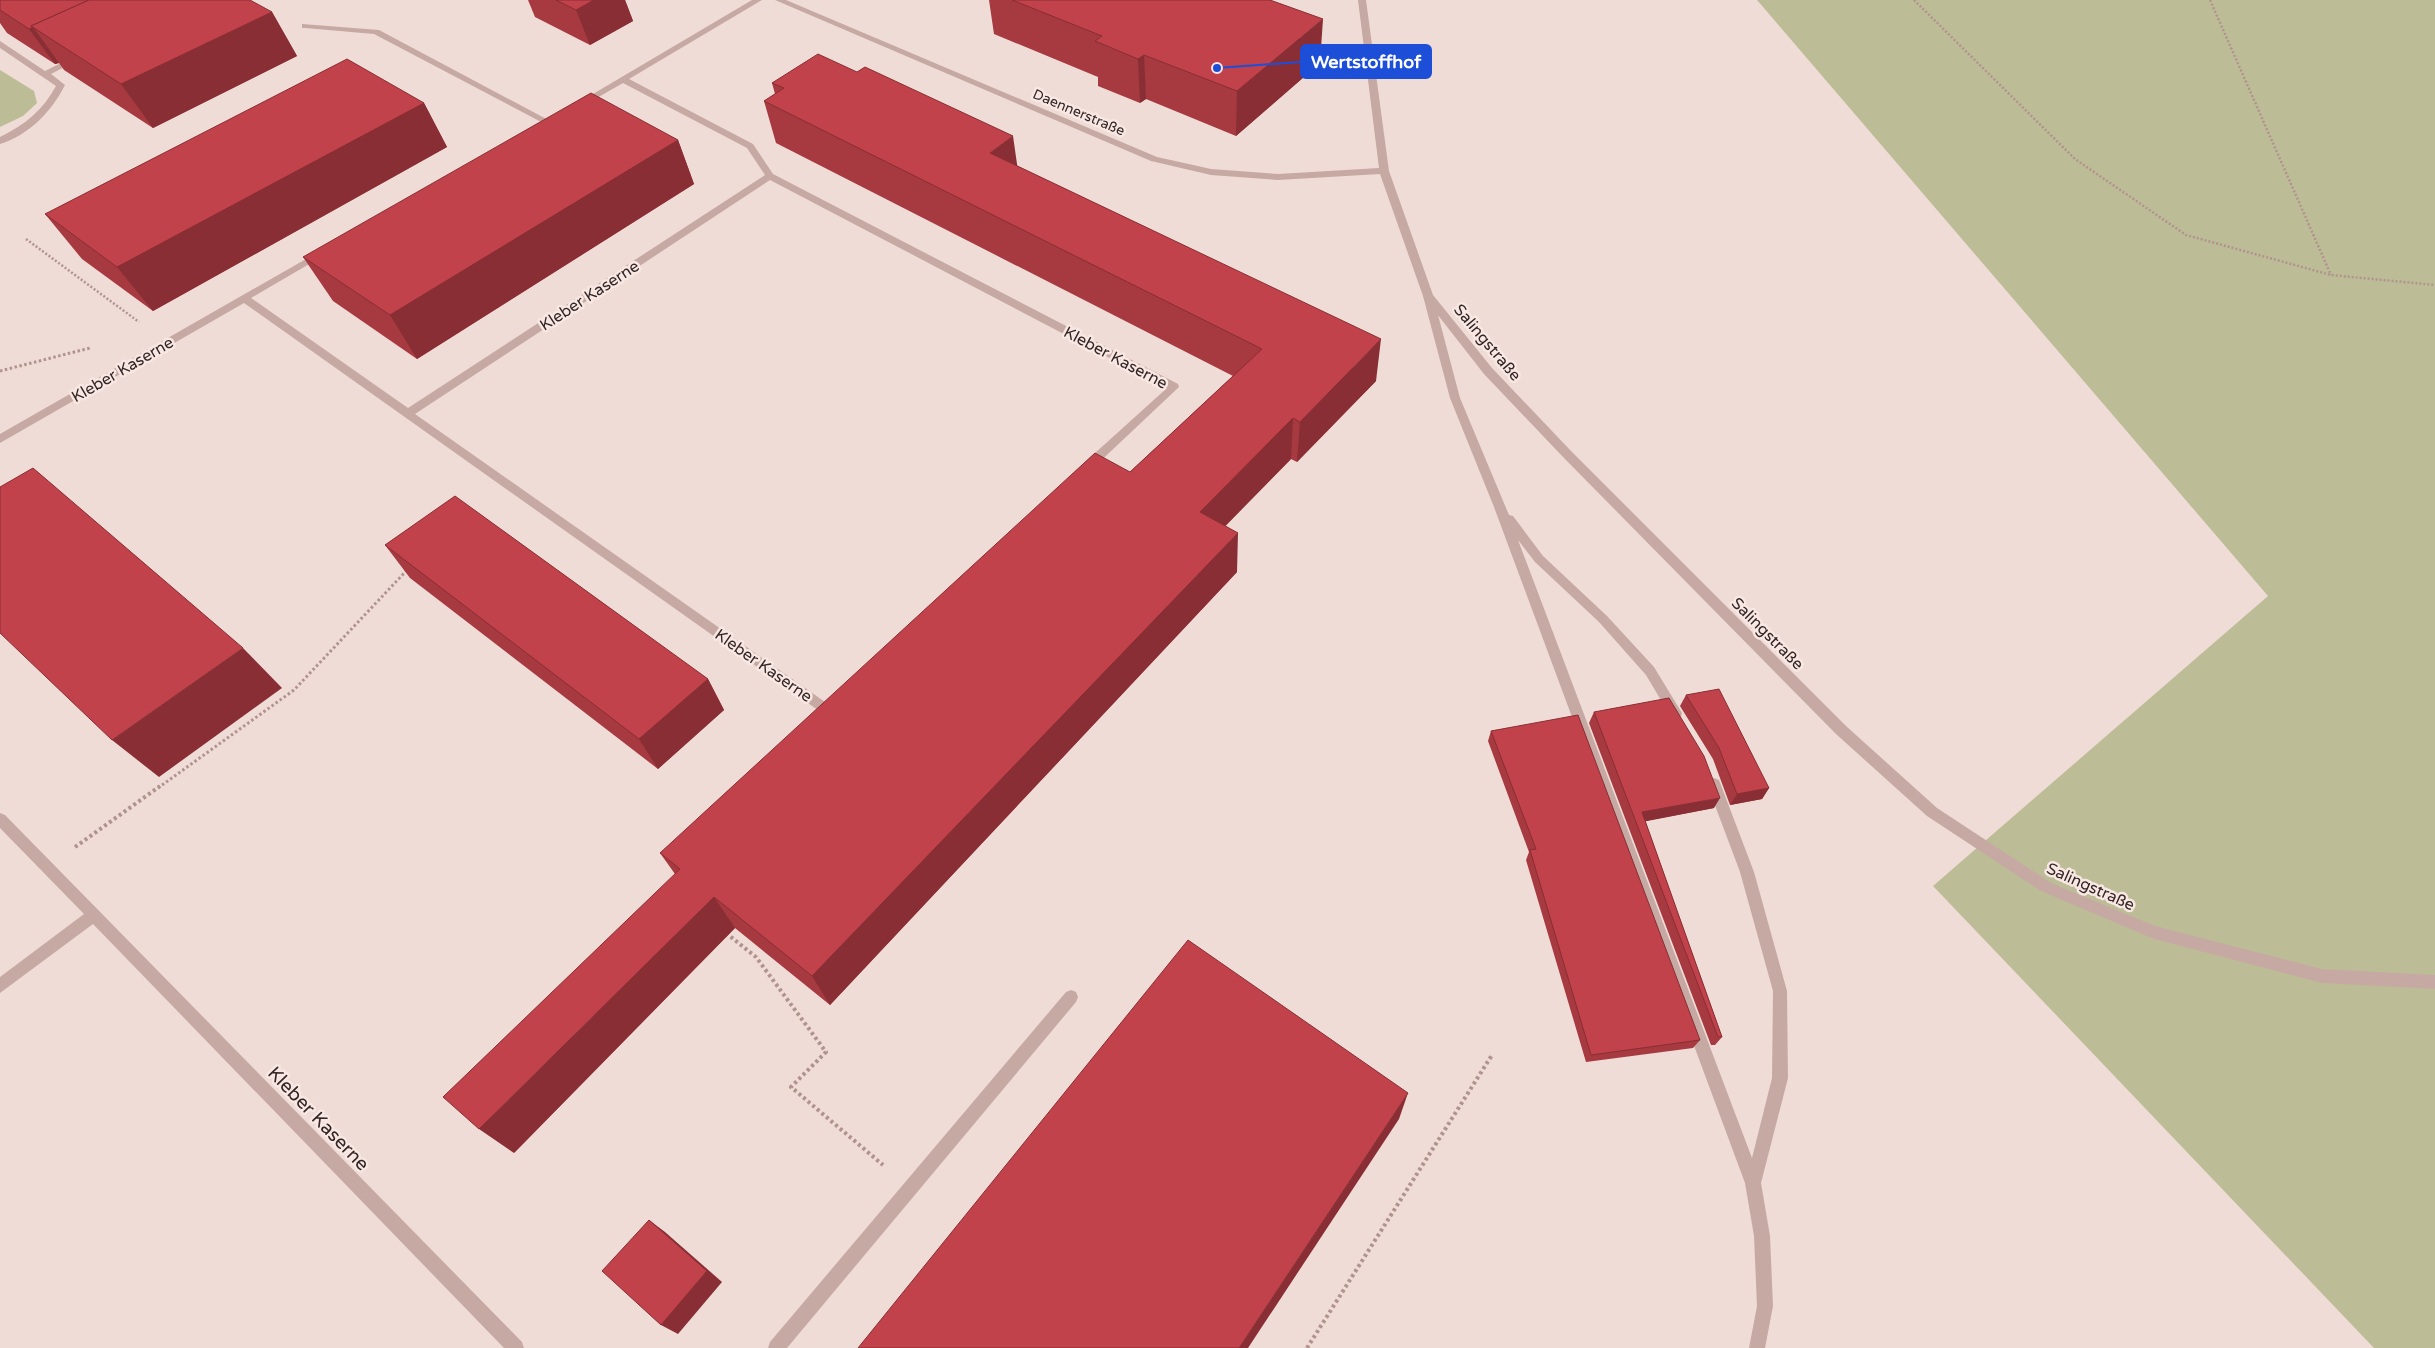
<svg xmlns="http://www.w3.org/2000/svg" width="2435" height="1348" viewBox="0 0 2435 1348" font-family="'Varela Round',sans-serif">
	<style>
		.green { fill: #bcbd97 }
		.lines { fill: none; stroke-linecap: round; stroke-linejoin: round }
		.path-far2 { stroke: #b2928e; stroke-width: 2.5; stroke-dasharray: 2 2; stroke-linecap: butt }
		.path-far1 { stroke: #b2928e; stroke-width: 3; stroke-dasharray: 2.5 2.5; stroke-linecap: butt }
		.path { stroke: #b2928e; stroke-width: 4; stroke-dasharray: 3 3; stroke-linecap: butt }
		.service { fill: #c7a9a3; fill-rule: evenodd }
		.tertiary { fill: #c7a9a3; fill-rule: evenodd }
		.wall { fill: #a73940 }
		.shaded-wall { fill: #882e34 }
		.building { fill: #c2424b; stroke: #882e34 }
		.labels { text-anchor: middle; stroke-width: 5; stroke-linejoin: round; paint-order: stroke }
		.far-street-label { font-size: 14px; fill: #322525; stroke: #f8e7e2 }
		.street-label { font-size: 16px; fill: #322525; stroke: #f8e7e2 }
		.near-street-label { font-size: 19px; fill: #322525; stroke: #f8e7e2 }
		.leader { fill: none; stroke: #1d4ed8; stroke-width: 2 }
		.callout-dot { fill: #1d4ed8; stroke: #f8e7e2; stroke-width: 2 }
		.callout { fill: #1d4ed8; stroke: #1d4ed8; stroke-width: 2 }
		.callout-label { font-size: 18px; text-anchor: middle; font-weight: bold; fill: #fff }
	</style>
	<rect width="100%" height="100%" fill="#efdcd6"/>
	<!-- green -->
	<g class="green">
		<path d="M1757,0h678v1348h-61l-441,-462 335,-290z"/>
		<path d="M0,70l34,21 3,12 -14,13 -23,11z"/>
	</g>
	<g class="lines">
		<!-- path-far2 -->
		<g class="path-far2">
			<path d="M1914,0l161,159 111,76 145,40 104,10"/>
			<path d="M2210,0l121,275"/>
			<path d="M26,239l113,83"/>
		</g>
		<!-- path-far1 -->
		<g class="path-far1">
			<path d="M0,371l90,-23"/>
			<path d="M158,788l136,-98 114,-121"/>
		</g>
		<!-- path -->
		<g class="path">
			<path d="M75,847l85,-61"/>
			<path d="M726,933l30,24 70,95 -35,35 92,78"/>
			<path d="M1307,1348l185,-293"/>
		</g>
		<!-- service -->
		<g class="service">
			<path d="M752,0h10l-133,79 124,65 20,30 405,210 1,3 -87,82h-8l-2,-3 2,-3 83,-75 -397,-208 -355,234 410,288 8,-5 4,1 2,4 -9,11h-8l-578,-410 -244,140v-9l320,-183 3,1v4l-72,42 157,110 357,-233 -18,-27 -124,-65 -40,23 -7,-2z"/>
			<path d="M302,24l77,6 173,92 -7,2 -171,-90 -69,-6h-3z"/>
			<path d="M0,41l45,30 28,-14 7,2 -29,15 14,11c-13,26 -36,50 -65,59v-7c25,-12 43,-27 56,-51l-56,-38z"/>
			<path d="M1428,293l5,3 27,102 49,117 4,1 30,40 64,60 47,51 28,46 -1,4h-10l-25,-42 -47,-53 -64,-60 -17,-22 234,618 20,-80 1,-87 -33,-119 -33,-88 2,-4 5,-2 5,2 35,92 33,119 1,87 -27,105 9,53 3,70 -8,42h-16l8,-42 -3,-70 -9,-53 -251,-676 -44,-109 -27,-102z"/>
			<path d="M0,813l5,2 517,527 2,6h-20l-411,-424 -93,69v-16l84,-63 -84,-86z"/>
			<path d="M1071,990l5,2 2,5 -2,5 -289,346h-19l2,-6 296,-350z"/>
		</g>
		<!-- tertiary -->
		<path class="tertiary" d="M775,0h11l371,157 54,12 67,5 101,-6 -21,-168h8l23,171 44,124 59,73 79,83 275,275 91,82 114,75 104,43 167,43 113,6v14l-113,-6 -168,-44 -113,-48 -114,-75 -91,-82 -273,-277 -79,-83 -61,-78 -43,-122 -102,6 -67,-5 -60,-14z"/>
	</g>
	<!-- wall -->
	<g class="wall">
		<path d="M0,0l272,12 25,44 -144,72 -89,-58 -5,-7 -4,1 -48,-31 -7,-10z"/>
		<path d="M528,0h97l8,21 -43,24 -55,-28z"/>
		<path d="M989,0h281l50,63 -84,73 -90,-37 -6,4 -42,-17v-9l-104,-43z"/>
		<path d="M772,83l245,83 359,215 -79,81 -6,-3 -66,67 12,46 -407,433 -95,-77 -221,225 161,-279 -15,-21 470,-381 103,-96 -457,-233 -12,-42 11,-7z"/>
		<path d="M424,103l23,44 -294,164 -71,-52 -37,-45z"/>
		<path d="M678,140l16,44 -277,175 -84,-58 -30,-44z"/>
		<path d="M385,545l323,134 16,31 -66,59 -248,-191z"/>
		<path d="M1686,695l83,93 -7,11 -32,6 -17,-46 -33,-53z"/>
		<path d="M1594,712l120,96 -69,13 77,216 -7,8h-4l-122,-322z"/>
		<path d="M1491,731l209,309 -7,8 -107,14 -60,-202 3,-8 -41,-111z"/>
	</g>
	<!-- shaded-wall -->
	<g class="shaded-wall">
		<path d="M594,0h31l8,21 -43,24 -14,-35z"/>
		<path d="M272,12l25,44 -144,72 -32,-44z"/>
		<path d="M1323,19l-3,44 -84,73 1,-45z"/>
		<path d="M33,27l26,36 -4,1 -26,-35z"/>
		<path d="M1144,55l2,44 -6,4 -2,-44z"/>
		<path d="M424,103l23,44 -294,164 -36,-44z"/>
		<path d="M1013,136l6,42 -29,-25z"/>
		<path d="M678,140l16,44 -277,175 -27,-44z"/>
		<path d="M1381,339l-5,42 -79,81 3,-40z"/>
		<path d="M1293,418l-2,41 -90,92 -1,-39z"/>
		<path d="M1238,533l-1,39 -407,433 -18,-29z"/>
		<path d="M243,648l39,40 -123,89 -47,-37z"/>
		<path d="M708,679l16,31 -66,59 -19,-30z"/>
		<path d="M1769,788l-7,11 -32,6 7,-11z"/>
		<path d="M1720,798l-6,10 -77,15 5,-11z"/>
		<path d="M714,897l21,31 -221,225 -35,-24z"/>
		<path d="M1408,1093l-9,26 -151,229h-9z"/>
		<path d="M649,1220l16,12 57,50 -44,52 -17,-9z"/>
	</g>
	<!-- building -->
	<g class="building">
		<path d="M0,0h89l-58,26 2,1 -4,2 -29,-19z"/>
		<path d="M89,0h161l22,12 -151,72 -90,-58z"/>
		<path d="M556,0h38l-18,10z"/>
		<path d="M1012,0h258l53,19 -86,72 -93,-36 -6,4 -43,-18 7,-5z"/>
		<path d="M818,54l39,18 8,-5 148,69 -23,17 391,186 -81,83 -7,-4 -93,94 38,21 -426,443 -98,-79 -235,232 -36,-32 237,-228 -20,-16 435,-400 35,19 132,-123 -498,-248 20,-13 -12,-5z"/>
		<path d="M347,59l77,44 -307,164 -72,-53z"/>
		<path d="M591,93l87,47 -288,175 -87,-58z"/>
		<path d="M33,468l210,180 -131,92 -112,-107v-146z"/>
		<path d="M455,496l253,183 -69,60 -254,-194z"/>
		<path d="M1719,689l50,99 -32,6 -18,-46 -33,-53z"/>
		<path d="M1669,698l35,58 16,42 -78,14 80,225h-4l-124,-325z"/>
		<path d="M1578,715l122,325 -109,15 -61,-205 6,-1 -45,-118z"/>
		<path d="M1188,940l220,153 -169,255h-381z"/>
		<path d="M649,1220l58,51 -46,54 -59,-54z"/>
	</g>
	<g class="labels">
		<!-- far-street labels -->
		<g class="far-street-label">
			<text transform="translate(1079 112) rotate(23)" y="5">Daennerstraße</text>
		</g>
		<!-- street labels -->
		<g class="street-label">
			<text transform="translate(589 295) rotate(-33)" y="6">Kleber Kaserne</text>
			<text transform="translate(1488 342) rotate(50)" y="6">Salingstraße</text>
			<text transform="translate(1116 357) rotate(28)" y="6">Kleber Kaserne</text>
			<text transform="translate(122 369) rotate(-30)" y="6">Kleber Kaserne</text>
			<text transform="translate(1768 633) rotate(45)" y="6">Salingstraße</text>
			<text transform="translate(764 665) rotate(35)" y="6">Kleber Kaserne</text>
			<text transform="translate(2091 886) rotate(24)" y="6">Salingstraße</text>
		</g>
		<!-- near-street labels -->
		<g class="near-street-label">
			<text transform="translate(319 1118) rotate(46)" y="7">Kleber Kaserne</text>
		</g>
	</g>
	<!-- callouts -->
	<path class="leader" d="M1217 68L1301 62"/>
	<circle class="callout-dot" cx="1217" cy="68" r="5"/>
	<rect class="callout" x="1301" y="45" width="130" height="33" rx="5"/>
	<g class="callout-label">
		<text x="1366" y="68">Wertstoffhof</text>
	</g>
</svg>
